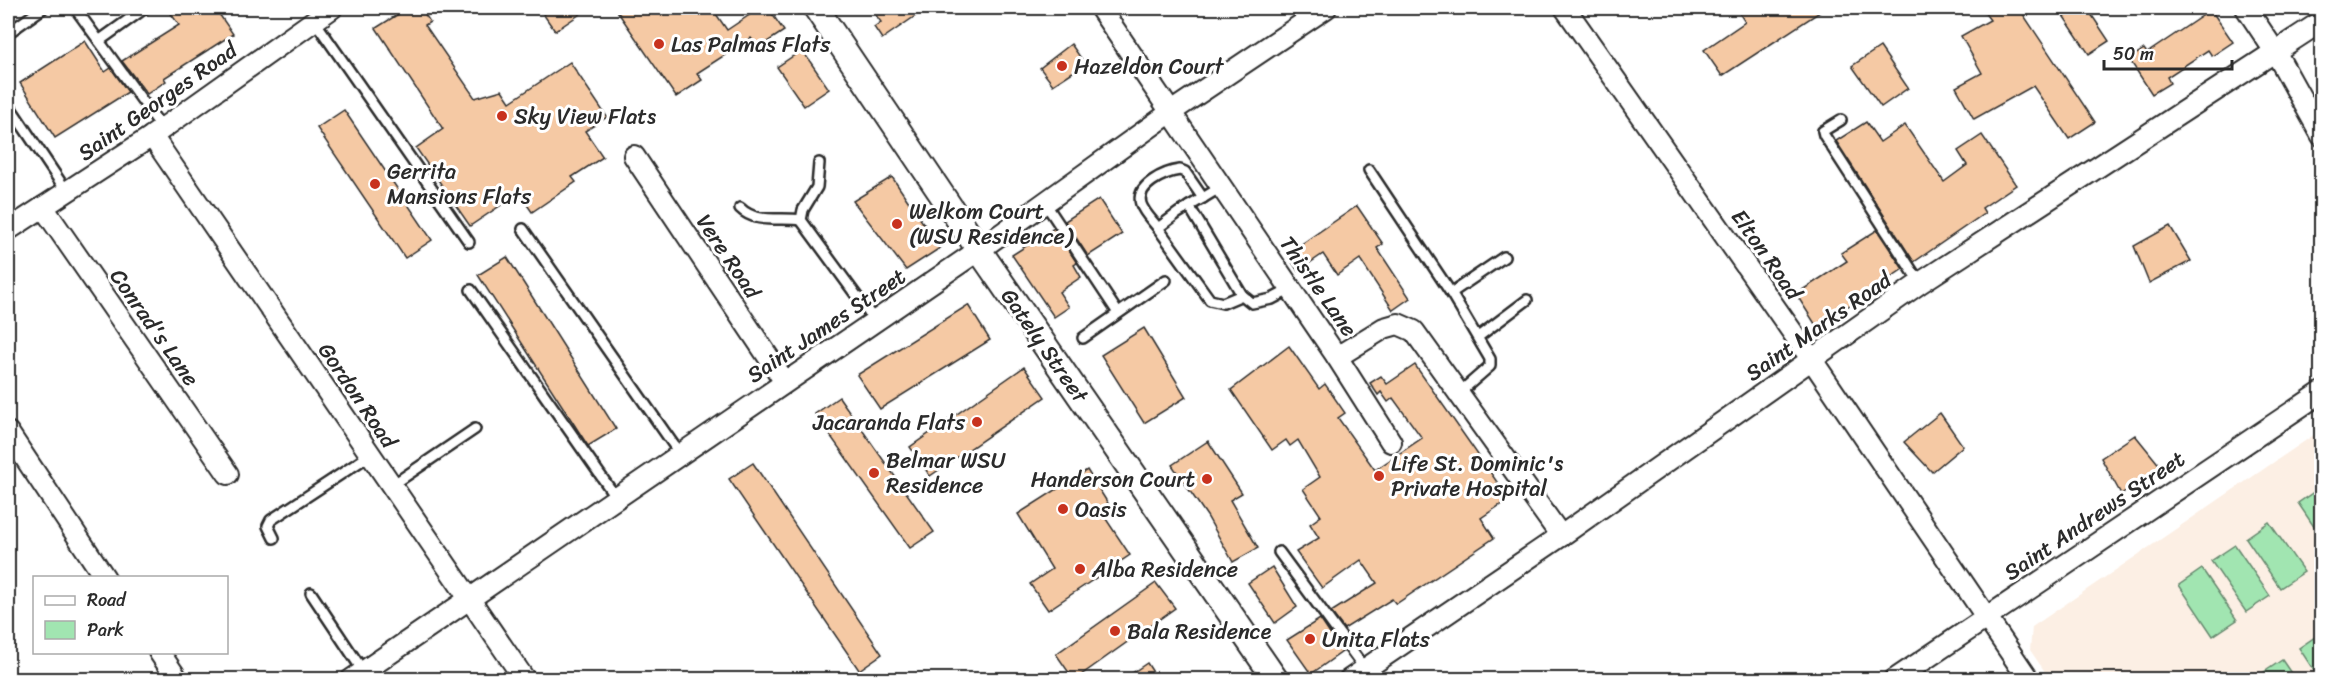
<svg xmlns="http://www.w3.org/2000/svg" width="2329" height="687" viewBox="0 0 2329 687" font-family="Sriracha,sans-serif">
	<style>
		.built { fill: #fcefe4 }
		.green { fill: #a1e5b1; stroke: #66886e; stroke-width: 1.5 }
		.building { fill: #f5c9a4; stroke: #2b2b2b; stroke-width: 1.5 }
		.lines { fill: none; stroke-linecap: round; stroke-linejoin: round }
		.service-casing { stroke: #2b2b2b; stroke-width: 14 }
		.minor-casing { stroke: #2b2b2b; stroke-width: 24 }
		.tertiary-casing { stroke: #2b2b2b; stroke-width: 28 }
		.service { stroke: #fff; stroke-width: 9 }
		.minor { stroke: #fff; stroke-width: 20 }
		.tertiary { stroke: #fff; stroke-width: 24 }
		.poi-dot { fill: #c8321e; stroke: #fff; stroke-width: 2 }
		.labels { text-anchor: middle; stroke-width: 6; stroke-linejoin: round; paint-order: stroke }
		.poi-label { font-size: 22px; fill: #2b2b2b; stroke: #fff; text-anchor: start }
		.street-label { font-size: 22px; fill: #2b2b2b; stroke: #fff }
	</style>
	<rect width="100%" height="100%" fill="#fff"/>
	<filter id="ink" filterUnits="userSpaceOnUse"><feTurbulence type="fractalNoise" baseFrequency=".0167" numOctaves="2"/><feDisplacementMap in="SourceGraphic" scale="12" xChannelSelector="R" yChannelSelector="G"/><feConvolveMatrix kernelMatrix="1 2 1 2 8 2 1 2 1" color-interpolation-filters="sRGB"/></filter>
	<g filter="url(#ink)">
		<!-- built -->
		<path class="built" d="M2321,430v249h-271l-20,-29 2,-23z"/>
		<!-- green -->
		<g class="green">
			<path d="M2321,487h1l-1,50 -23,-34z"/>
			<path d="M2269,522l35,50 -24,16 -34,-50z"/>
			<path d="M2235,545l35,51 -24,16 -35,-51z"/>
			<path d="M2202,569l35,51 -24,16 -34,-51z"/>
			<path d="M2321,633l1,46 -2,1 -21,-32z"/>
			<path d="M2282,660l13,19h-34l-3,-3z"/>
		</g>
		<!-- building -->
		<g class="building">
			<path d="M167,8h48l18,26 -69,44 2,3 -19,13 -25,-33 57,-36z"/>
			<path d="M408,8h13l9,14 -5,3 50,73 27,-8 8,12 60,-40 37,55 -22,14 18,26 -31,20 4,5 -44,30 -13,-19 -49,33 -54,-78 27,-19 -67,-101z"/>
			<path d="M539,8h50l-34,23z"/>
			<path d="M615,8h97l15,22 33,-22h8l16,23 -26,17 -7,-10 -54,35 5,7 -26,17z"/>
			<path d="M885,8h42l-45,31 -8,-12 7,-5 -6,-8z"/>
			<path d="M1736,8h90l-104,68 -18,-26 41,-28z"/>
			<path d="M1981,8h38l76,114 -26,17 -36,-53 -59,33 -18,-32 26,-14 -21,-37 29,-16z"/>
			<path d="M2058,8h29l22,33 -20,13z"/>
			<path d="M2211,10l22,32 -21,14 -4,-6 -41,27 3,6 -18,11 -23,-35 15,-10 3,4z"/>
			<path d="M85,41l20,31 6,-4 17,24 -73,46 -35,-55z"/>
			<path d="M1071,44l14,20 -32,21 -13,-17z"/>
			<path d="M1880,47l28,41 -27,19 -29,-41z"/>
			<path d="M802,50l27,39 -25,17 -27,-39z"/>
			<path d="M344,110l88,130 -27,18 -88,-130z"/>
			<path d="M1866,122l14,20 25,-17 39,57 23,-17 -9,-14 24,-16 34,50 -34,23 3,5 -71,49 -78,-121z"/>
			<path d="M892,177l48,71 -34,22 -53,-69z"/>
			<path d="M1099,199l23,35 -34,22 -23,-35z"/>
			<path d="M1357,206l26,38 -6,4 33,50 -17,12 -33,-51 -23,16 -14,-21 -25,17 -11,-17z"/>
			<path d="M2170,226l21,35 -42,22 -15,-37z"/>
			<path d="M1054,228l23,35 -3,2 7,12 -22,15 10,15 -15,10 -42,-62z"/>
			<path d="M1877,230l26,39 -86,58 -21,-33 51,-33 -6,-8z"/>
			<path d="M507,257l109,172 -28,17 -110,-171z"/>
			<path d="M968,305l22,35 -110,69 -23,-34z"/>
			<path d="M1144,328l42,69 -42,26 -43,-68z"/>
			<path d="M1289,346l30,43 6,-5 20,29 -7,5 37,52 47,-32 -29,-40 -5,4 -7,-10 -3,3 -8,-12 11,-7 6,8 28,-19 94,134 -28,19 13,20 -98,66 -4,-5 -48,30 -13,-17 46,-29 -16,-23 -39,28 -26,-36 23,-14 -9,-14 11,-8 -18,-27 17,-12 -22,-37 -8,6 -4,-6 -14,10 -41,-60z"/>
			<path d="M1024,367l21,30 -115,79 -20,-29z"/>
			<path d="M839,397l95,135 -24,16 -95,-134z"/>
			<path d="M1940,413l23,33 -31,26 -28,-30z"/>
			<path d="M2135,435l26,32 -40,27 -20,-36z"/>
			<path d="M1208,441l34,52 -12,7 28,48 -25,14 -26,-46 -35,-51z"/>
			<path d="M753,463l129,191 -23,16 -130,-191z"/>
			<path d="M1087,470l22,35 -9,5 30,45 -82,55 -18,-26 22,-15 -34,-55z"/>
			<path d="M1272,567l25,40 -22,16 -27,-40z"/>
			<path d="M1156,583l19,25 -101,72 -18,-26z"/>
			<path d="M1320,619l22,33 -31,22 -24,-34z"/>
			<path d="M1147,663l11,17h-36z"/>
		</g>
		<g class="lines">
			<!-- service casing -->
			<g class="service-casing">
				<g id="service">
					<path d="M75,8l88,121"/>
					<path d="M314,20l155,222"/>
					<path d="M8,33l35,-25"/>
					<path d="M99,41l46,-33"/>
					<path d="M8,104l59,88"/>
					<path d="M1841,120l-18,11 1,4 96,148"/>
					<path d="M819,163l-2,24 -14,23 -2,10 74,101"/>
					<path d="M1369,170l82,123 39,66v7l-31,27"/>
					<path d="M1221,187l-43,26 -20,15 52,72 13,3 19,-8"/>
					<path d="M1045,203l73,110"/>
					<path d="M1189,206l53,89 10,8 20,-4 19,-10"/>
					<path d="M740,208c16,16 40,9 61,12"/>
					<path d="M1158,228c-5,-7 -14,-15 -17,-24 -6,-19 24,-32 39,-34l5,2 18,26"/>
					<path d="M523,229l157,225"/>
					<path d="M471,290l144,206"/>
					<path d="M1451,293l53,-36"/>
					<path d="M1478,337l49,-37"/>
					<path d="M1083,338l83,-58"/>
					<path d="M391,486l84,-57"/>
					<path d="M274,538l-6,-12 3,-6 99,-65"/>
					<path d="M1279,552l86,117"/>
					<path d="M311,593l52,78"/>
				</g>
			</g>
			<!-- minor casing -->
			<g class="minor-casing">
				<g id="minor">
					<path d="M1100,8l237,349 54,85"/>
					<path d="M1565,8l247,352 217,320"/>
					<path d="M2246,8l30,45 46,83"/>
					<path d="M152,136l373,544"/>
					<path d="M634,156l151,226"/>
					<path d="M43,207l185,267"/>
					<path d="M8,230l144,-94 180,-128"/>
					<path d="M1337,357l47,-29 14,-4 16,7 147,205"/>
					<path d="M8,432l97,146"/>
					<path d="M159,652l19,28"/>
					<path d="M351,680l628,-430 192,-138 155,-104"/>
					<path d="M1349,680l212,-144 359,-253 402,-262"/>
					<path d="M1894,680l428,-288"/>
				</g>
			</g>
			<!-- tertiary casing -->
			<g class="tertiary-casing">
				<path id="tertiary" d="M816,8l163,242 297,430"/>
			</g>
			<!-- service -->
			<use href="#service" class="service"/>
			<!-- minor -->
			<use href="#minor" class="minor"/>
			<!-- tertiary -->
			<use href="#tertiary" class="tertiary"/>
		</g>
	</g>
	<!-- markers -->
	<g class="poi-dot">
		<circle cx="659" cy="44" r="6"/>
		<circle cx="1062" cy="66" r="6"/>
		<circle cx="502" cy="116" r="6"/>
		<circle cx="375" cy="184" r="6"/>
		<circle cx="897" cy="224" r="6"/>
		<circle cx="977" cy="422" r="6"/>
		<circle cx="874" cy="473" r="6"/>
		<circle cx="1379" cy="476" r="6"/>
		<circle cx="1207" cy="479" r="6"/>
		<circle cx="1063" cy="509" r="6"/>
		<circle cx="1080" cy="569" r="6"/>
		<circle cx="1115" cy="631" r="6"/>
		<circle cx="1310" cy="639" r="6"/>
	</g>
	<g class="labels">
		<!-- poi labels -->
		<g class="poi-label">
			<text x="671" y="52">Las Palmas Flats</text>
			<text x="1074" y="74">Hazeldon Court</text>
			<text x="514" y="124">Sky View Flats</text>
			<text x="387" y="179">Gerrita<tspan x="387" dy="25">Mansions Flats</tspan></text>
			<text x="909" y="219">Welkom Court<tspan x="909" dy="25">(WSU Residence)</tspan></text>
			<text x="965" y="430" text-anchor="end">Jacaranda Flats</text>
			<text x="886" y="468">Belmar WSU<tspan x="886" dy="25">Residence</tspan></text>
			<text x="1391" y="471">Life St. Dominic's<tspan x="1391" dy="25">Private Hospital</tspan></text>
			<text x="1195" y="487" text-anchor="end">Handerson Court</text>
			<text x="1075" y="517">Oasis</text>
			<text x="1092" y="577">Alba Residence</text>
			<text x="1127" y="639">Bala Residence</text>
			<text x="1322" y="647">Unita Flats</text>
		</g>
		<!-- street labels -->
		<g class="street-label">
			<text transform="translate(157 101) rotate(-35)" y="8">Saint Georges Road</text>
			<text transform="translate(1767 254) rotate(55)" y="8">Elton Road</text>
			<text transform="translate(729 256) rotate(56)" y="8">Vere Road</text>
			<text transform="translate(1319 286) rotate(55)" y="8">Thistle Lane</text>
			<text transform="translate(826 325) rotate(-34)" y="8">Saint James Street</text>
			<text transform="translate(1818 326) rotate(-35)" y="8">Saint Marks Road</text>
			<text transform="translate(155 327) rotate(55)" y="8">Conrad's Lane</text>
			<text transform="translate(1045 345) rotate(55)" y="8">Gately Street</text>
			<text transform="translate(358 395) rotate(56)" y="8">Gordon Road</text>
			<text transform="translate(2094 515) rotate(-34)" y="8">Saint Andrews Street</text>
		</g>
	</g>
	<!-- margin -->
	<rect width="2329" height="687" fill="none" stroke="#fff" stroke-width="30"/>
	<rect x="15" y="15" width="2299" height="657" fill="none" stroke="#2b2b2b" stroke-width="2" filter="url(#ink)"/>
	<!-- legend -->
	<rect x="33" y="576" width="195" height="78" fill="#ffffff" stroke="#aaaaaa" stroke-width="1.5"/>
	<rect x="45" y="596" width="30" height="9" fill="#ffffff" stroke="#aaaaaa" stroke-width="1.5"/>
	<text x="87" y="606" font-size="18" fill="#2b2b2b">Road</text>
	<rect x="45" y="621" width="30" height="18" fill="#a1e5b1" stroke="#aaaaaa" stroke-width="1.5"/>
	<text x="87" y="636" font-size="18" fill="#2b2b2b">Park</text>
	<!-- scale -->
	<path d="M2104 60v9h128v-9" fill="none" stroke="#2b2b2b" stroke-width="3"/>
	<text x="2113" y="60" font-size="18" fill="#2b2b2b" stroke="#ffffff" stroke-width="4.5" paint-order="stroke">50 m</text>
</svg>
